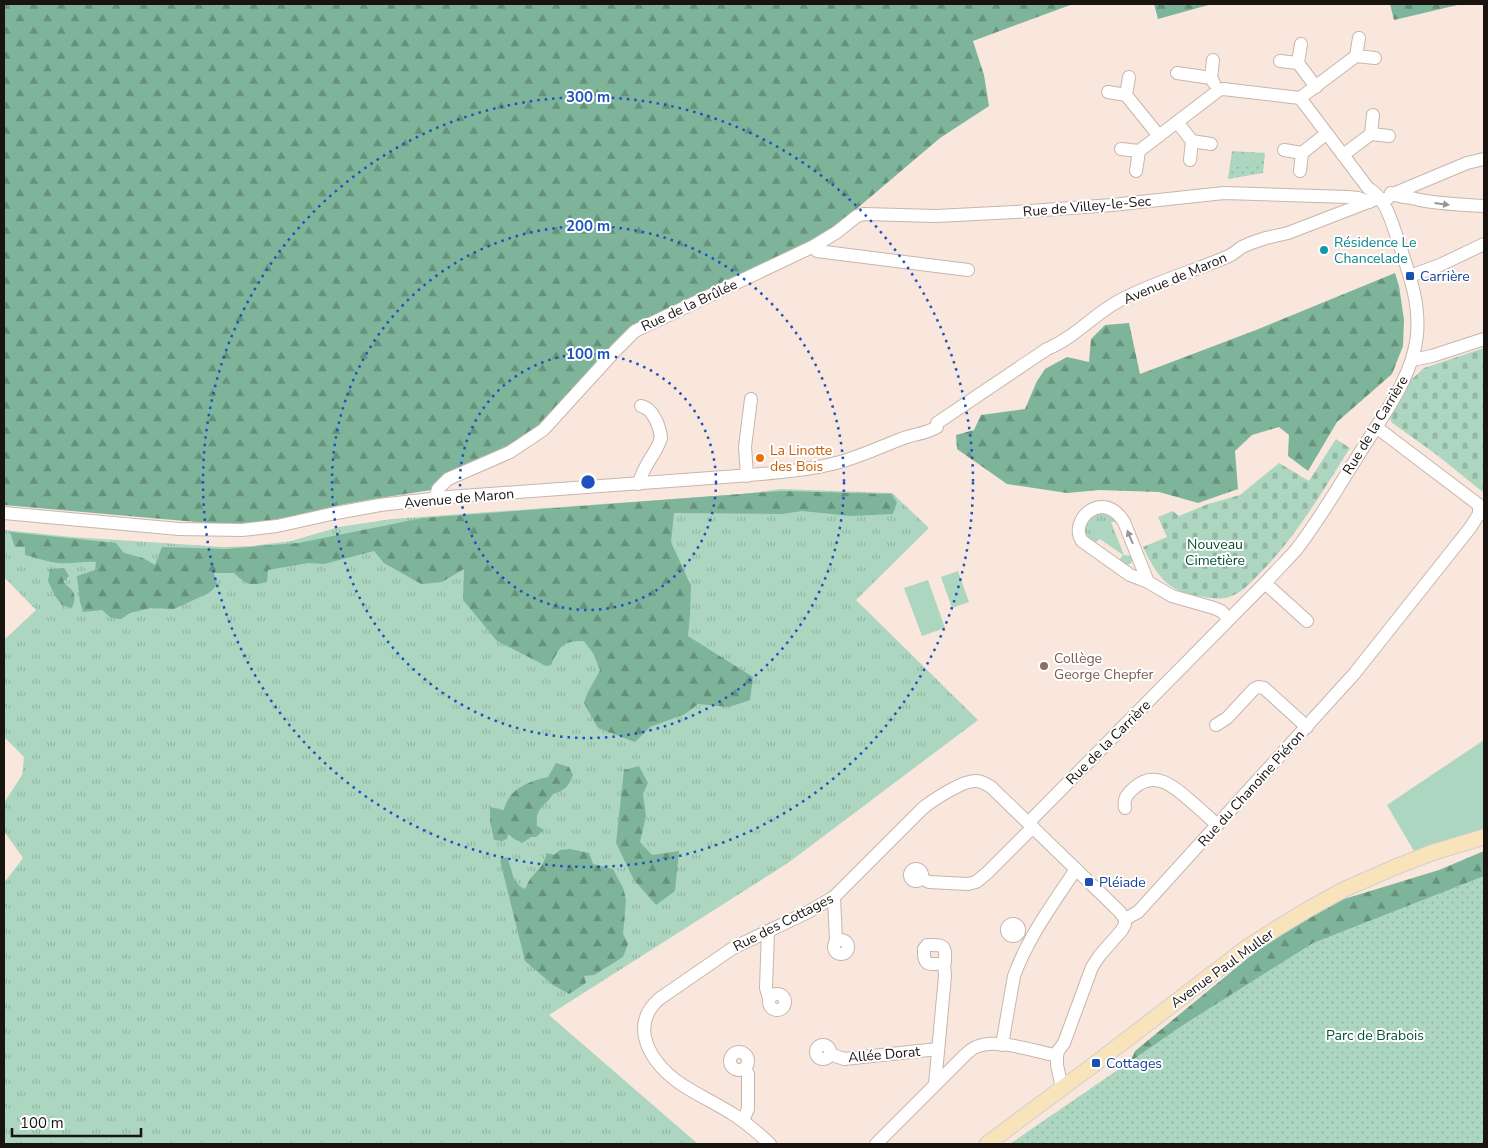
<svg xmlns="http://www.w3.org/2000/svg" width="1488" height="1148" viewBox="0 0 1488 1148" font-family="'Nunito Sans',sans-serif">
	<style>
		.grass { fill: url(#grass-tufts) }
		.forest { fill: url(#forest-firs) }
		.cemetery { fill: url(#cemetery-stones) }
		.park { fill: url(#park-dots) }
		.garden { fill: #acd6c0 }
		.lines { fill: none; stroke-linecap: round; stroke-linejoin: round }
		.minor-casing { stroke: #c7b6ac; stroke-width: 14 }
		.major-casing { stroke: #d1d0cf; stroke-width: 17 }
		.minor { stroke: #fff; stroke-width: 12 }
		.major { stroke: #f8e3bb; stroke-width: 15 }
		.oneway { fill: #989594 }
		.ring { fill: none; stroke: #1c52be; stroke-width: 2.5; stroke-dasharray: 2.5 5 }
		.culture-dot { fill: #0f9aa8; stroke: #fff; stroke-width: 2 }
		.transit-dot { fill: #1a4fb4; stroke: #fff; stroke-width: 2 }
		.food-dot { fill: #e8710a; stroke: #fff; stroke-width: 2 }
		.education-dot { fill: #8d6e63; stroke: #fff; stroke-width: 2 }
		.labels { text-anchor: middle; stroke-width: 4; stroke-linejoin: round; paint-order: stroke }
		.street-label { font-size: 14px; fill: #1a1411; stroke: #fff }
		.culture-label { font-size: 14px; fill: #0d838f; stroke: #fff; text-anchor: start }
		.transit-label { font-size: 14px; fill: #164399; stroke: #fff; text-anchor: start }
		.food-label { font-size: 14px; fill: #c56008; stroke: #fff; text-anchor: start }
		.park-label { font-size: 14px; fill: #074f35; stroke: #fff }
		.education-label { font-size: 14px; fill: #785e54; stroke: #fff; text-anchor: start }
		.centre { fill: #1c52be; stroke: #fff; stroke-width: 2.5 }
		.ring-label { font-size: 15px; text-anchor: middle; font-weight: bold; fill: #1c52be; stroke: #fff; stroke-width: 4; stroke-linejoin: round; paint-order: stroke }
	</style>
	<defs>
		<pattern id="grass-tufts" width="24" height="20" patternUnits="userSpaceOnUse" patternTransform="scale(1.25)"><rect width="24" height="20" fill="#acd6c0"/><path d="M3 7l-1-3M5 7V3M7 7l1-3M15 17l-1-3M17 17v-4M19 17l1-3" fill="none" stroke="#93b7a4"/></pattern>
		<pattern id="forest-firs" width="22" height="20" patternUnits="userSpaceOnUse" patternTransform="scale(1.25)"><rect width="22" height="20" fill="#7eb499"/><path d="M5 1l3.5 6h-7zM16 11l3.5 6h-7z" fill="#66917b"/></pattern>
		<pattern id="cemetery-stones" width="16" height="16" patternUnits="userSpaceOnUse" patternTransform="scale(1.25)"><rect width="16" height="16" fill="#acd6c0"/><path d="M2 7V4a2 2 0 0 1 4 0v3zM10 15v-3a2 2 0 0 1 4 0v3z" fill="#93b7a4"/></pattern>
		<pattern id="park-dots" width="8" height="8" patternUnits="userSpaceOnUse" patternTransform="scale(1.25)"><rect width="8" height="8" fill="#acd6c0"/><path d="M2 2h.1M6 6h.1" fill="none" stroke="#93b7a4" stroke-width="1.8" stroke-linecap="round"/></pattern>
	</defs>
	<rect width="100%" height="100%" fill="#f9e7dd"/>
	<!-- grass -->
	<g class="grass">
		<path d="M781,489l111,4 37,35 -73,72 122,120 -190,143 -239,152 149,129h-694v-261l19,-25 -19,-27v-28l18,-28 2,-18 -20,-20v-97l32,-30 -32,-33v-47l68,7 151,10 30,-1 38,-5 48,-14 53,-8 350,-25z"/>
		<path d="M1096,513h11l11,9h-7l13,33 7,1 2,4 -3,4 -4,1 -7,-5 4,-5 -23,-16 -5,4c-15,-11 -11,-19 1,-30z"/>
	</g>
	<!-- forest -->
	<g class="forest">
		<path d="M4,4h1069l-100,37 11,34 5,31 -49,32 -99,84 -18,13 -188,92 -93,101 -111,62 -64,10 -32,6 -44,11 -39,6 -33,1 -215,-19z"/>
		<path d="M1154,4h58l-54,15z"/>
		<path d="M1390,4h72l-68,16z"/>
		<path d="M1395,273l4,13 5,34 -1,26 -11,28 -55,48 -29,49 -20,-15 1,-21 -10,-8 -27,8 -17,16 3,38 -40,14 -39,-11 -60,-2 -32,3 -60,-9 -50,-35 -1,-14 18,-5 7,-15 44,-6 12,-28 8,-12 22,-12 22,5 2,-23 14,-14 24,-2 11,51 116,-44z"/>
		<path d="M782,491l109,3 6,8 -4,12 -42,2 -49,-5 -20,3 -108,-1 -3,29 20,44 -1,28 -2,22 65,41 -3,23 -21,7 -31,-3 -13,10 -35,13 -15,15 -37,-14 -14,-25c3,-12 11,-22 16,-33l-7,-17 -9,-12c-22,0 -24,5 -33,24l-5,1 -49,-25 -34,-41 1,-31 -22,13 -21,2 -37,-21 -10,-12 -50,13 -16,-1 -40,7 -1,12c-16,4 -21,3 -33,-9h-20l3,12 -8,8 -35,16 -23,-1 -21,5 -9,6 -10,-1 -9,-8 -19,2 -3,-10 -3,-26 18,-6 1,-8c-12,-1 -24,2 -36,1 -10,0 -25,-6 -35,-8v-8h-10l-5,-15 106,11 8,10 19,5 12,7 7,-18 63,2 73,-6 125,-25z"/>
		<path d="M64,568l5,8 -6,6c10,9 15,11 9,26l-10,-3 -7,-9 -7,-15 2,-12z"/>
		<path d="M556,763l13,4 4,8c-4,11 -8,15 -20,19 -8,13 -18,13 -16,32l7,4 -8,7h-5l-9,6 -9,-5 -5,-4 -1,5 -5,2 -8,-1 -4,-19v-14l14,3c5,-22 24,-28 44,-33z"/>
		<path d="M639,766l9,17 -5,11 3,22 -6,26 12,13 27,-4 -4,40 -19,14 -22,-25 -18,-37 8,-73z"/>
		<path d="M570,849l19,4 4,11 20,5 10,19 3,12 -3,34 5,10 -5,13 -29,18 -10,1 2,7 -17,11 -16,-9 -28,-24 -25,-101 7,-3c5,12 5,27 18,32 2,-3 3,-8 6,-11 8,-10 12,-11 16,-25l7,2 6,-5z"/>
		<path d="M1484,851v180l-359,43 10,-23 153,-126 43,-22 108,-33z"/>
	</g>
	<!-- cemetery -->
	<g class="cemetery">
		<path d="M1484,348v145l-47,-38 -46,-33 -1,-6 20,-35 14,-13z"/>
		<path d="M1336,439l14,9c-28,44 -54,89 -91,126 -9,9 -17,19 -30,23 -9,3 -20,1 -30,-1 -32,-4 -43,-22 -56,-49l24,-10 -9,-20 15,-6 6,5 29,-12 32,-9 39,-32 30,18z"/>
	</g>
	<!-- park -->
	<g class="park">
		<path d="M1232,151l33,2 -2,20 -35,6z"/>
		<path d="M1484,876v268h-474l173,-119 130,-82z"/>
	</g>
	<!-- garden -->
	<g class="garden">
		<path d="M1262,155l-1,8 -30,5 2,-11z"/>
		<path d="M958,571l11,31 -17,6 -11,-31z"/>
		<path d="M928,580l17,48 -23,8 -18,-48z"/>
		<path d="M1484,740v90l-69,23 -28,-48z"/>
	</g>
	<g class="lines">
		<!-- minor casing -->
		<g class="minor-casing">
			<g id="minor">
				<path d="M1301,44l-3,19 18,24"/>
				<path d="M1356,56l3,-18"/>
				<path d="M1213,60l-2,18 3,5"/>
				<path d="M1280,61l18,2"/>
				<path d="M1177,73l34,5"/>
				<path d="M1129,77l-3,18 33,41"/>
				<path d="M1108,92l18,3"/>
				<path d="M1300,98l56,-42 19,2"/>
				<path d="M1177,122l15,19 -2,19"/>
				<path d="M1371,134l18,2"/>
				<path d="M1192,141l19,3"/>
				<path d="M1284,150l18,3 24,-19"/>
				<path d="M1343,155l28,-21 2,-19"/>
				<path d="M1136,171l3,-20"/>
				<path d="M1300,171l2,-18"/>
				<path d="M1391,193l2,1 74,-31 17,-4"/>
				<path d="M814,246l3,5 151,19"/>
				<path d="M1410,276l30,-11 44,-21"/>
				<path d="M1412,360l20,-4 52,-17"/>
				<path d="M1376,427l103,78"/>
				<path d="M747,476l-2,-29 6,-48"/>
				<path d="M639,484c4,-20 17,-29 22,-46 -1,-11 -8,-30 -20,-32"/>
				<path d="M435,499l3,-10 10,-10 62,-27 33,-22 73,-80 19,-19 179,-85 23,-14 20,-16 7,-2 72,2 79,-4 97,-7 112,-12 124,4 10,1 11,4"/>
				<path d="M4,513l175,16 63,1 35,-4 59,-13 44,-8 68,-8 290,-21c34,-3 69,-5 102,-14 21,-6 41,-15 61,-23 12,-5 25,-5 36,-12v-4l110,-74c27,-11 45,-33 70,-47 36,-20 76,-30 114,-47l11,-8 9,-4 15,-5 22,-5 91,-35 4,2 5,-2 5,-4c9,4 18,3 27,6 22,4 42,5 64,6"/>
				<path d="M1148,582l-24,-60c-21,-34 -56,-2 -42,19l48,34 18,7 24,14 42,12 7,3 8,8"/>
				<path d="M1265,583l42,38"/>
				<path d="M1216,725l11,-7 27,-29 4,-2 6,1 43,39"/>
				<path d="M1125,808c-2,-9 2,-14 9,-20 22,-20 43,1 60,16 8,7 16,14 23,21"/>
				<path d="M1029,822l236,-239c10,-11 21,-22 31,-33 24,-31 44,-66 65,-99 21,-34 52,-74 56,-116 3,-33 -8,-61 -18,-92 -7,-19 -12,-44 -31,-55l-68,-90 -77,-9 -4,1 -80,61 -18,-2"/>
				<circle cx="916" cy="875" r="6"/>
				<path d="M921,878l8,4 39,2 8,-2 11,-9 46,-46"/>
				<path d="M834,897l2,45"/>
				<path d="M1125,919l13,-7 216,-238 116,-146 9,-14v-9"/>
				<circle cx="1013" cy="930" r="6"/>
				<path d="M768,931l-2,57 3,10"/>
				<circle cx="841" cy="947" r="7"/>
				<path d="M927,945c16,0 19,-1 18,16l-1,2c-16,2 -21,3 -20,-14z"/>
				<circle cx="777" cy="1002" r="8"/>
				<circle cx="823" cy="1052" r="7"/>
				<path d="M1002,1045l12,-69c14,-39 39,-72 62,-107"/>
				<circle cx="739" cy="1061" r="9"/>
				<path d="M830,1054l14,5 94,-10"/>
				<path d="M935,1084l10,-108 -1,-13"/>
				<path d="M1062,1088l-5,-23v-9l1,-5 6,-8 28,-76 8,-12 22,-25 3,-6v-5"/>
				<path d="M743,1120l5,-11v-35l-3,-6"/>
				<path d="M770,1144c-12,-11 -24,-22 -39,-31 -17,-11 -36,-19 -53,-31 -27,-20 -50,-55 -19,-83l74,-51 75,-36 26,-15 89,-89c10,-8 40,-28 53,-27 6,0 10,3 15,6l128,124 6,8"/>
				<path d="M876,1144l87,-87c4,-4 8,-8 13,-10 19,-9 54,3 74,7l7,2"/>
			</g>
		</g>
		<!-- major casing -->
		<g class="major-casing">
			<path id="major" d="M987,1144l109,-81 150,-115 33,-21 28,-17 38,-21 48,-21 38,-15 53,-16"/>
		</g>
		<!-- minor -->
		<use href="#minor" class="minor"/>
		<!-- major -->
		<use href="#major" class="major"/>
	</g>
	<!-- one-way arrows -->
	<defs><path id="oneway-solid" d="M-6-.8H1V-3.2L6.5 0L1 3.2V.8H-6Z" transform="scale(1.25)"/></defs>
	<g class="oneway">
		<use href="#oneway-solid" transform="translate(1442 204) rotate(7)"/>
		<use href="#oneway-solid" transform="translate(1130 537) rotate(-113)"/>
	</g>
	<!-- distance rings -->
	<g class="ring">
		<circle cx="588" cy="482" r="128"/>
		<circle cx="588" cy="482" r="256"/>
		<circle cx="588" cy="482" r="385"/>
	</g>
	<!-- markers -->
	<circle class="culture-dot" cx="1324" cy="250" r="5"/>
	<g class="transit-dot">
		<rect x="1405" y="271" width="10" height="10" rx="2.5"/>
		<rect x="1084" y="877" width="10" height="10" rx="2.5"/>
		<rect x="1091" y="1058" width="10" height="10" rx="2.5"/>
	</g>
	<circle class="food-dot" cx="760" cy="458" r="5"/>
	<circle class="education-dot" cx="1044" cy="666" r="5"/>
	<g class="labels">
		<!-- street labels -->
		<g class="street-label">
			<text transform="translate(1087 206) rotate(-5)" y="5">Rue de Villey-le-Sec</text>
			<text transform="translate(1175 278) rotate(-23)" y="5">Avenue de Maron</text>
			<text transform="translate(689 305) rotate(-25)" y="5">Rue de la Brûlée</text>
			<text transform="translate(1375 425) rotate(-59)" y="5">Rue de la Carrière</text>
			<text transform="translate(459 498) rotate(-5)" y="5">Avenue de Maron</text>
			<text transform="translate(1108 742) rotate(-45)" y="5">Rue de la Carrière</text>
			<text transform="translate(1251 788) rotate(-48)" y="5">Rue du Chanoine Piéron</text>
			<text transform="translate(783 922) rotate(-27)" y="5">Rue des Cottages</text>
			<text transform="translate(1222 968) rotate(-36)" y="5">Avenue Paul Muller</text>
			<text transform="translate(884 1054) rotate(-5)" y="5">Allée Dorat</text>
		</g>
		<!-- culture labels -->
		<g class="culture-label">
			<text x="1334" y="247">Résidence Le<tspan x="1334" dy="16">Chancelade</tspan></text>
		</g>
		<!-- transit labels -->
		<g class="transit-label">
			<text x="1420" y="281">Carrière</text>
			<text x="1099" y="887">Pléiade</text>
			<text x="1106" y="1068">Cottages</text>
		</g>
		<!-- food labels -->
		<g class="food-label">
			<text x="770" y="455">La Linotte<tspan x="770" dy="16">des Bois</tspan></text>
		</g>
		<!-- park labels -->
		<g class="park-label">
			<text x="1215" y="549">Nouveau<tspan x="1215" dy="16">Cimetière</tspan></text>
			<text x="1375" y="1040">Parc de Brabois</text>
		</g>
		<!-- education labels -->
		<g class="education-label">
			<text x="1054" y="663">Collège<tspan x="1054" dy="16">George Chepfer</tspan></text>
		</g>
	</g>
	<circle cx="588" cy="482" r="8" class="centre"/>
	<g class="ring-label">
		<text x="588" y="102">300 m</text>
		<text x="588" y="231">200 m</text>
		<text x="588" y="359">100 m</text>
	</g>
	<!-- border -->
	<rect width="1488" height="1148" fill="none" stroke="#1a1411" stroke-width="10"/>
	<!-- scale -->
	<path d="M12 1128v8h129v-8" fill="none" stroke="#1a1411" stroke-width="2.5"/>
	<text x="20" y="1128" font-size="15" fill="#1a1411" stroke="#ffffff" stroke-width="4" paint-order="stroke">100 m</text>
</svg>
